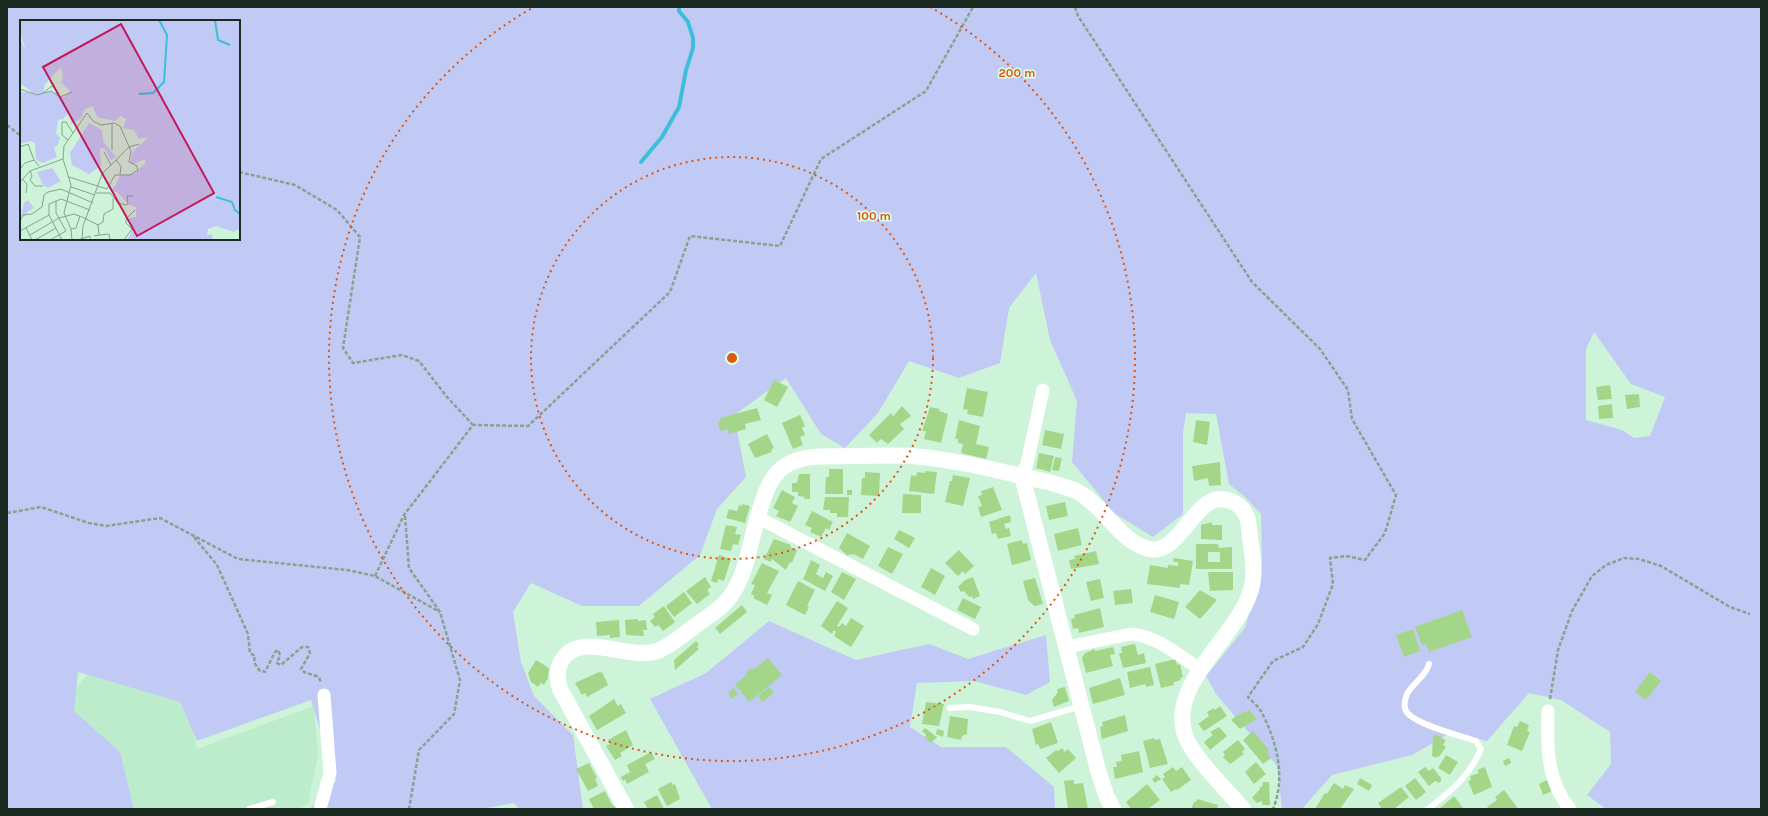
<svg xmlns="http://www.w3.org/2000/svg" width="1768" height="816" viewBox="0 0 1768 816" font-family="Karla,sans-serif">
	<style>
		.built { fill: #bdeccc }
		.green { fill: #c1caf5; fill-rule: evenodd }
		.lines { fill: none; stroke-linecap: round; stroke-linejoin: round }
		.stream { stroke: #3dbfdb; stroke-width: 4 }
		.building { fill: #a3d689; fill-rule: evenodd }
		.path { stroke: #85a38e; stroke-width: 2.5; stroke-dasharray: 4 2; stroke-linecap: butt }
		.service { stroke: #fff; stroke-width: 6 }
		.minor { stroke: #fff; stroke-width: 13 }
		.tertiary { stroke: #fff; stroke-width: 16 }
		.ring { fill: none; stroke: #de570d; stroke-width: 2; stroke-dasharray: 2 4 }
		.inset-river { fill: none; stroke: #3dbfdb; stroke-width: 2 }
		.inset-road { fill: none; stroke: #86a38f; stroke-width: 1 }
		.view { fill: #c2185b; fill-opacity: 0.15; stroke: #c2185b; stroke-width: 2 }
		.inset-edge { fill: none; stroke: #1b2a20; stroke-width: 2 }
		.centre { fill: #de570d; stroke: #e0ffe9; stroke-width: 2 }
		.ring-label { font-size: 12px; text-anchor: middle; font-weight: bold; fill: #de570d; stroke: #e0ffe9; stroke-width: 3; stroke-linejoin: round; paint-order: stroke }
	</style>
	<rect width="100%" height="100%" fill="#cdf4d9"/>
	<!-- built -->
	<path class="built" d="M93,668l91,27 13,54 117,-43 4,50 -10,48 -10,5h-164l-10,-39 -62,-65z"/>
	<!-- green -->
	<g class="green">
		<path d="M7,7h1754v802h-155l-19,-14 24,-31 -1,-32 -49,-32 -32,-7 -42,48 -35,-9 -40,23 -80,20 -30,34h-20l-5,-43 -61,-72 -10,-18 39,-48 17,-63 -1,-51 -17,-18 -15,-12 -13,-70 -30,-1 -3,20v81l-30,23 -39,-24 -42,-51 5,-61 -27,-61 -14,-67 -27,35 -9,55 -41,15 -50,-17 -31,52 -33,35 -24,-14 -35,-56 -52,37 12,62 -29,32 -17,46 -61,51h-57l-51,-23 -18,29 8,50 13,34 39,39 10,74h-64l-5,-6 -33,6h-171l26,-28 -25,-81 -114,41 -17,-39 -102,-30 -4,39 46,41 14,57h-127zM21,21h218v218h-218zM1594,332l37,52 34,13 -15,39 -16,2 -12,-8 -36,-10v-71z"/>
		<path d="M769,621l87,39 73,-16 39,15 78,-24 4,47 -24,13 -52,-14 -57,2 -7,44 31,20h65l48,40 1,22h-343l-62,-110 56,-26z"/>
	</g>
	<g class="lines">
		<!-- stream -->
		<path class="stream" d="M641,162l21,-25 17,-30 7,-37 7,-22v-10l-5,-16 -9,-11v-4"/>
	</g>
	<!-- building -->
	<g class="building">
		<path d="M774,380l14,7 -11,20 -13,-7z"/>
		<path d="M1610,385l2,14 -14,1 -2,-13z"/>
		<path d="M967,388l21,4 -5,25 -16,-3 1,-4 -5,-1z"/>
		<path d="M1639,394l1,13 -13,2 -2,-14z"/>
		<path d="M1612,404l1,14 -14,1 -1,-13z"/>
		<path d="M902,406l9,10 -11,8 4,5 -16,15 -7,-5 -4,4 -8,-8 22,-22 3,4 1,-3z"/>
		<path d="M930,407l10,2 -1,2 9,3 -7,29 -17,-4 2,-8h-4z"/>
		<path d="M757,408l4,12 -16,4 1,5 -17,5 -1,-5 -8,2 -2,-9 3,-1 -1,-3z"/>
		<path d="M800,415l5,11 -3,2 3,7 -5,2 3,8 -10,4 -11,-26z"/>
		<path d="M959,420l21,6 -4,18 13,3 -3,12 -25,-6 2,-9 -5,-1v-4h-3z"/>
		<path d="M1196,420l14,2 -3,23 -14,-3z"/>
		<path d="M1045,430l19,4 -3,15 -19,-4z"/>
		<path d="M767,434l7,14 -3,2 1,2 -17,6 -7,-14z"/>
		<path d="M1039,453l15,3 -4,16 -14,-4z"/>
		<path d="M1055,457l7,1 -3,13 -7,-1z"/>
		<path d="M1220,462l1,23 -12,1 -1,-8 -14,3 -2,-15z"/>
		<path d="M829,469h14v25h-18l1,-17h3z"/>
		<path d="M925,471l12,1 -3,22 -25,-3 2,-16 5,1 1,-4 8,1z"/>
		<path d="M865,472l15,1 -1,23 -18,-1 1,-17h3z"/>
		<path d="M799,474h11v25h-6l1,-2 -7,-1v-4h-6v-9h5z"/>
		<path d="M953,475l17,3 -7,28 -18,-4 5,-21h2z"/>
		<path d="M993,487l9,23 -21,7 -3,-10 4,-1 -4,-10 4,-1 -1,-4z"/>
		<path d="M782,490l13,7 -3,6 6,3 -8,16 -14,-6 3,-5 -6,-3z"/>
		<rect x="847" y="490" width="5" height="5"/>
		<path d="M903,494l18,1v18h-19z"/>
		<path d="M825,497h24l-1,20h-11v-4h-7v-3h-7z"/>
		<path d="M1065,502l3,14 -19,4 -3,-14z"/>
		<path d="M742,504l8,2 -5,17 -19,-5 3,-9 8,2 2,-6 3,1z"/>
		<path d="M812,511l21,11 -4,8 -3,-2 -5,9 -11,-5 2,-4 -7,-3z"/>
		<path d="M1010,515l1,7 -7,2 2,5 3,-1 2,8 -13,3 -2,-6 -4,1 -3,-12z"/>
		<path d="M1212,522v3h10v15l-21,-1v-14z"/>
		<path d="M726,525l11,2 -2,7 6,1 -3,10 -5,-1 -2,7 -11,-2z"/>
		<path d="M1078,528l4,17 -24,6 -4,-17z"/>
		<path d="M899,530l16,8 -6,10 -15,-9z"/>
		<path d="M847,533l23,13 -7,13 -10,-5 -1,1 -3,-1 -1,2 -9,-8z"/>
		<path d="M774,539l17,6 -1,2 7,3 -5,13 -2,-1 -4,8 -14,-11 -1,3 -7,-3z"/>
		<path d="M1022,540l1,4 4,-1 4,17 -19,5 -5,-21z"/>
		<path d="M1196,544h22l1,4 13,-1v22h-36zM1208,552h12v10h-12z"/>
		<path d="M888,547l15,7 -11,20 -14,-8z"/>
		<path d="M959,550l15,16 -9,8 -2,-3 -5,5 -13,-13z"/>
		<path d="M1096,551l3,13 -28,5 -2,-9 6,-1 -1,-3z"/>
		<path d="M719,555l12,4 -7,22 -6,-2 -1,4 -6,-2z"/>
		<path d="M1174,558l19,3 -4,24 -9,-1v4l-33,-4 3,-19 18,3v-3l10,1v-4h-5z"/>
		<path d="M811,560l9,5 -4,9 7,4 3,-6 7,4 -8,15 -22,-12z"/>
		<path d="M762,563l17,8 -12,22 5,2 -5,10 -14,-7 2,-2 -4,-2 4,-9 -4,-1z"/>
		<path d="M931,568l14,8 -10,19 -14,-8z"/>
		<path d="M842,572l14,7 -12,21 -13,-8z"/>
		<path d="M1208,572h25v18l-23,1z"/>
		<path d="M705,577l6,10 -4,3 3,4 -13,10 -11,-13z"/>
		<path d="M973,577l7,19 -7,3 -1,-3 -3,1 -5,-6 -3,1 -3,-5 7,-7z"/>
		<path d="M1035,578l8,26 -9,2 -6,-6 -5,-19z"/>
		<path d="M1100,579l4,19 -13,3 -5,-19z"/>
		<path d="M798,581l17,9 -8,16 2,1 -4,8 -19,-10z"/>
		<path d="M1131,589l2,14 -18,2 -2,-14z"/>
		<path d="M1200,590l17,10 -17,19 -15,-12z"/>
		<path d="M684,592l8,11 -18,14 -8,-11z"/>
		<path d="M1155,595l24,7 -5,17 -24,-7z"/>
		<path d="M963,598l18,9 -6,12 -18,-9z"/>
		<path d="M837,601l11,7 -11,18 2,1 3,-4 4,3 5,-8 13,8 -13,21 -17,-11 2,-4 -2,-2 -2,4 -11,-8z"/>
		<path d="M742,605l5,7 -27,22 -5,-6z"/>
		<path d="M664,606l11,16 -12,9 -5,-6 -3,2 -5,-6 5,-4 -2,-3z"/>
		<path d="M1100,608l4,19 -25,6 -1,-5 -5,1 -2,-10 4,-1 -1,-3z"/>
		<path d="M1462,610l10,27 -43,15 -3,-8 -4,1 -7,-18z"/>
		<path d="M638,619v2l8,-1 1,10h-4l1,6 -18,-1 -1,-15z"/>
		<path d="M619,620l1,17 -10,1v-3l-13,1 -1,-14z"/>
		<path d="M1413,629l7,22 -16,6 -8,-22z"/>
		<path d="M696,641l3,3 -2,3 2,2 -24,21 -1,-10z"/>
		<path d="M1135,644l3,11 6,-2 2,10 -23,5 -4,-15h3l-1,-6z"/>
		<path d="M1113,647l2,7 -5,1 3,11 -27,7 -4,-15 3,-5 10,-4v2z"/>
		<path d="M768,658l14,17 -33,27 -14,-18 12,-9 -1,-2 5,-5 2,2z"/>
		<path d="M536,660l13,8 -1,10 -4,7 -3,-2 -3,4 -7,-5 -3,-9z"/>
		<path d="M1171,660h5l1,5 3,-1 3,13 -3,1 1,2 -7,2v3l-13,3 -6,-24z"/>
		<path d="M1150,667l4,18 -8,2 -1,-3 -15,4 -3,-16z"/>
		<path d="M599,672l1,1 2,-1 6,13 -21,12 -2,-4 -3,2 -7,-12z"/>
		<path d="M1650,672l11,9 -15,19 -11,-8z"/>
		<path d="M1120,678l5,17 -32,9 -4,-16z"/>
		<path d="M769,687l5,6 -12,9 -4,-6z"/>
		<path d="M1065,687l4,14 -15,6 -2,-7 6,-8 -1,-3z"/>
		<path d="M733,688l5,6 -6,5 -4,-6z"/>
		<path d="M614,699l4,7 3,-2 5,9 -29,17 -8,-14z"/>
		<path d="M926,702l18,2 -5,22 -17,-2z"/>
		<path d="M1220,706l7,10 -23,15 -6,-7 11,-8 -2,-4 7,-4 1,2z"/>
		<path d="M1249,710l8,9 -17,10 -9,-9 8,-6 1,1 4,-4 1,2z"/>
		<path d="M1125,715l3,16 -26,8 -2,-12 3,-1 -1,-4z"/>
		<path d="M950,716l18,3 -1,15 -5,2 -1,4 -14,-3z"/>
		<path d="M1520,721l9,4 -2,6 3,1 -8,19 -15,-6 7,-19 3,1z"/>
		<path d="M1051,722l7,21 -18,6 -2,-5 -2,1 -4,-16z"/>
		<path d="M1219,727l8,9 -17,14 -6,-8 9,-7 -3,-3z"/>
		<path d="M925,728l12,9 -6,6 -6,-5 1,-3 -4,-4z"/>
		<path d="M937,729l7,2 -1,6 -7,-3z"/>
		<path d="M626,730l7,15 -13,8 2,3 -7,4 -9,-14 4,-2 -2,-4z"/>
		<path d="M1253,731l16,19 -2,2 4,6 -8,6 -20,-24z"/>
		<path d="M1434,734l12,6 -3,5 3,2 -7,10 -2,-1 -1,2 -4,-2 1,-19z"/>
		<path d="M1154,738l1,2 5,-1 8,25 -18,4 -7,-27z"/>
		<path d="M1238,740l7,9 -3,3 2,2 -14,10 -7,-7 2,-2 -2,-3z"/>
		<path d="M1062,748l3,4 3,-3 8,9 -17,15 -13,-15 10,-8 2,1z"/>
		<path d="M1139,751l4,21 -28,7 -2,-12h4l-1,-5 6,-1 -1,-6z"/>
		<path d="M651,752l4,7 -10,5 4,8 -22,12 -2,-5 -2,2 -2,-4 9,-5 -3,-7z"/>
		<path d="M1446,755l12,7 -8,13 -12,-7z"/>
		<path d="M1509,758l2,5 -6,3 -2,-5z"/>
		<path d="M1256,762l10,12 -12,10 -9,-12z"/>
		<path d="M589,763l8,15 -2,1 3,7 -10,5 -12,-22z"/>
		<path d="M1173,767l3,4 6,-4 9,13 -14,10 -1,-1 -5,3 -9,-13 3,-2 -2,-3z"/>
		<path d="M1425,767l4,4 4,-3 8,10v3l-2,2 -4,-2 -6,5 -11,-14z"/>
		<path d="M1485,767l7,20 -18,8 -6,-14 3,-1 -1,-4 9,-3 -2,-3z"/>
		<path d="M1157,775l4,4 -6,4 -3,-4z"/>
		<path d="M1360,778l12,7 -3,6 -12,-7z"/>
		<path d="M1415,778l11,14 -10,8 -11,-14z"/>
		<path d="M1074,780v4l9,-1 5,26h-20l-4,-28z"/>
		<path d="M1547,780l5,11 -9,4 -4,-11z"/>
		<path d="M671,782l2,3 2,-1 5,15 -13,7 -9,-17z"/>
		<path d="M1263,782h6l1,23h-8v-4l-5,2 -5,-5 8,-9 -1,-2h3z"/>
		<path d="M1334,783l9,6 2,-4 9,4 -14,20h-25l10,-16 2,1z"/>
		<path d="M1147,784l13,16 -12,9h-17l-5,-7z"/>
		<path d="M1401,787l8,10 -15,12h-12l-4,-6z"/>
		<path d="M1504,790l13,17 -2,2h-26l-2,-2 10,-7 -2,-3z"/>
		<path d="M605,791l6,12 6,6h-23l-5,-10z"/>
		<path d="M657,795l7,14h-16l-4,-7z"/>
		<path d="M1454,796l10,13h-25z"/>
		<path d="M1197,799l21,6 -1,4h-26l3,-7h2z"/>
	</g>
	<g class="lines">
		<!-- path -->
		<g class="path">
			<path d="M1075,7l3,9 174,266 68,67 28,41 4,29 44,76 -11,38 -20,27 -19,-4 -16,2 3,26 -15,40 -15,23 -30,14 -25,36c4,4 11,10 14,16 15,29 24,65 11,96"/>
			<path d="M7,125l14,11"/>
			<path d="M239,172l56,13 42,25 23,27 -17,111 10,15 49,-8 17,6 28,36 26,28"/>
			<path d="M7,513l34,-6 48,16 17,3 54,-8 78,41 109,11 28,6 65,36"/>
			<path d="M405,516l4,52 31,44 20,68 -6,34 -35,36 -10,59"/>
			<path d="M194,537l23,28 31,69 2,19 5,3 -1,6 5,8 6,2 10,-20 3,-2 2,5 -3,8 4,2 21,-18h6l2,6 -9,16 3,3 15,5 2,6"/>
			<path d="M375,576l29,-61 69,-90 55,1 142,-134 20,-56 90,10 41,-87 105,-68 47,-84"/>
			<path d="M1550,699l8,-49 14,-39 20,-35 14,-11 18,-7 15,1 22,7 69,41 20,7"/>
		</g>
		<!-- service -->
		<g class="service">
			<path d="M950,708l20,-1 30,5 30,9 51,-15"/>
			<path d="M249,809l24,-7"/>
			<path d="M1428,809c23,-18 41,-32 53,-60l-5,-8c-14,-5 -63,-17 -70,-30 -3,-6 -1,-12 1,-17 6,-11 19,-18 22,-30"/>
		</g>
		<!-- minor -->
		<g class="minor">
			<path d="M1022,476l5,-13 16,-73"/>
			<path d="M757,517l216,112"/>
			<path d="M1067,647l64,-13c26,2 49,22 70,36"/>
			<path d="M1548,711c-1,35 -2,69 22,98"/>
			<path d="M320,809l10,-36 -6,-78"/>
		</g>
		<!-- tertiary -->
		<g class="tertiary">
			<path d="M1022,476l76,294 8,25 7,14"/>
			<path d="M626,809l-66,-120c-3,-10 -4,-19 2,-29 20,-31 67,3 98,-10 13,-6 24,-16 35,-24 9,-7 21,-14 29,-22 23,-23 25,-61 35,-91 5,-18 12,-41 31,-50 19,-9 40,-6 60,-7 20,0 41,-1 61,0 39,3 77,12 114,21 18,4 37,7 53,15 25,13 43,51 71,57 36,7 48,-72 89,-44 11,8 11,21 12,33 3,21 7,40 -2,60 -16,41 -77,86 -64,134 6,23 43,58 59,77"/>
		</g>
	</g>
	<!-- distance rings -->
	<g class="ring">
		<circle cx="732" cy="358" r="201"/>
		<path d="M930 7A403 403 0 1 1 534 7"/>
	</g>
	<!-- overview -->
	<g transform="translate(20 20)">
		<rect width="220" height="220" fill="#cdf4d9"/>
		<path d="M0,0h220v209l-6,3 -18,-6 -8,3 -1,6 5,-1 1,6h-86l5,-9 -3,-13 7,-1v-10l-7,-2 -12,-13 -7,-1 5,-5 5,-11 14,-1 12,-12 -2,-3 -10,5 -3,-1v-5l2,-7 16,-14 -10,2 -5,-9 -11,-2 3,-9 -6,-3 -5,5 -18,-4 -4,-11 -8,3 -4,9 -10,6 -2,-12 -6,7 -5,1 -2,13 4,5 -2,7 -4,3 3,9 -14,6 -7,-3 -1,-17 -5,-2 -10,3v-52h12l-12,-9v-44l6,12 -6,-18zM41,47l2,11 -2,4 9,9 -6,6 -13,-6 -8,3 2,-10zM69,103l13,7 1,11 13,16 -5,3 -7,-12 -4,1 1,17 -12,8 -17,-9 -2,-12zM32,148l9,13 -13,7 -5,-3 -6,-13zM8,180l6,8 -6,3 -4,6 -3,-2 3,-12z" fill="#c1caf5" fill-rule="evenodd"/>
		<path class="inset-river" d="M195,0l3,20 12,5M119,74l14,-1 11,-11 3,-47 -8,-15M196,177l16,5 3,8 5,4"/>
		<path class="inset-road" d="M0,69l17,6 14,-4 9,6 12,-5M23,73l9,-7 7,7M92,104v26M48,120l-6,-5v-13h4l7,11M0,127l8,-3 6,16 5,6M84,132l7,13M96,140l5,7 -1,7M0,149l5,-6 9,-3M10,151l2,5 -2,4 5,6h8M49,157l38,12 8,-14h15l8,-5 -1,-4 -8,-4 2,-11 -11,-25 -6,-3 -13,2 -8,-4 -6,-8 -23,33 -1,13 8,26 -7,28 7,16 1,11M2,159l5,5 -1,9M0,162l10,-11 33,-12M51,167l24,8M76,173h14l8,10 8,2 2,-1 -1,-8h6M66,199l12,6 1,10 -5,1M0,201l3,-6 9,-1 10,-7 2,-12 4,-3 13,-3 32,14M78,205l5,-3 1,-8 9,-5v-10M6,208l6,12M51,209l5,-1 4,-12M0,211l29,-16M10,215l29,-17 15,-4 13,5M79,215l10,-1 1,6M15,220l21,-12M30,220l16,-9 -10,-18v-12M42,220l-13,-25v-11l12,-5 29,11M58,220l12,-4v4M62,220l1,-14 19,-52 27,-27 10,-3M104,220l8,-11 -6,-6v-4l9,-9"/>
		<path class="view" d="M101,4l93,169 -77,43 -94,-169z"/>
		<rect width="220" height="220" class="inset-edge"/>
	</g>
	<circle cx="732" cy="358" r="6" class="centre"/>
	<g class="ring-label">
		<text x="1017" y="77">200 m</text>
		<text x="874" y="220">100 m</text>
	</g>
	<!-- border -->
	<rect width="1768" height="816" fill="none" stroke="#1b2a20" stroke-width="16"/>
</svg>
